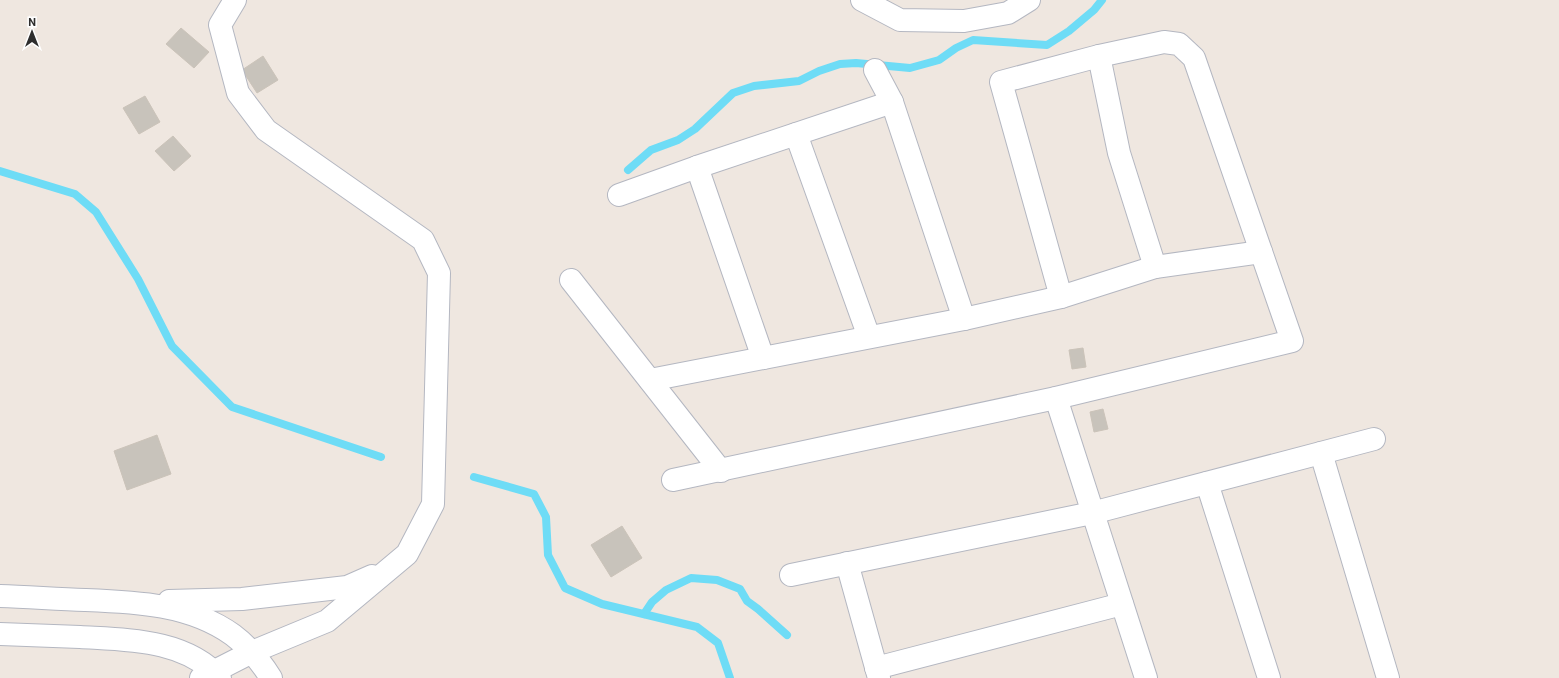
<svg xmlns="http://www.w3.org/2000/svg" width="1559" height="678" viewBox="0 0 1559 678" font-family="Roboto,sans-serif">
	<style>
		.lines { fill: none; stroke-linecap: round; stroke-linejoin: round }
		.stream { stroke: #6edcf6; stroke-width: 8 }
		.building { fill: #c8c3bb; stroke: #cbc3b9 }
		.minor-casing { stroke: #b4b7c1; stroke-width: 24 }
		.minor { stroke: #fff; stroke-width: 22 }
	</style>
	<rect width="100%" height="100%" fill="#efe7e0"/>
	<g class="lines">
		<!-- stream -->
		<g class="stream">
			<path d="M628,170l23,-20 27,-10 17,-11 38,-36 21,-7 45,-5 20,-10 21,-7 16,-1 54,5 29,-8 17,-12 17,-8 74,5 22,-14 25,-21 8,-10"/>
			<path d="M0,171l75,23 21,18 42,67 34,67 60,61 149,50"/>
			<path d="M474,477l60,17 12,23 2,38 17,33 37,16 95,23 21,16 12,35"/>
			<path d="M644,614l8,-12 14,-12 25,-12 26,2 23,9 7,12 11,8 29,26"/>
		</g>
	</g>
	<!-- building -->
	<g class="building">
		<path d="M181,28l28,24 -15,16 -28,-24z"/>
		<path d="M263,56l15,24 -21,13 -15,-23z"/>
		<path d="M145,96l15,26 -21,12 -16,-26z"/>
		<path d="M173,136l18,20 -17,15 -19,-20z"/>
		<path d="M1083,348l3,19 -14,2 -3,-19z"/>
		<path d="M1103,409l5,20 -14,3 -4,-20z"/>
		<path d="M157,435l14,39 -44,16 -13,-39z"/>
		<path d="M622,526l20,32 -31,19 -20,-32z"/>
	</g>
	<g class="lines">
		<!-- minor casing -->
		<g class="minor-casing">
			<g id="minor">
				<path d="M862,0l38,20 64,1 44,-8 21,-13"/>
				<path d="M1099,56l20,97 36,114"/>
				<path d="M875,70l17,32 72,217"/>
				<path d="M796,134l73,203"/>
				<path d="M697,167l66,191"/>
				<path d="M619,195l78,-28 195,-65"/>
				<path d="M571,280l150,191"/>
				<path d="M650,380l314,-61 97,-22 94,-30 106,-15"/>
				<path d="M1056,398l90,280"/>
				<path d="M1321,453l67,225"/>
				<path d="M673,480l383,-82 236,-57 -98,-283 -15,-14 -15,-2 -65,14 -98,26 60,215"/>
				<path d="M1207,483l62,195"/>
				<path d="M847,563l32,115"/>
				<path d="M791,575l301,-62 282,-74"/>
				<path d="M0,596c28,1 57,3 85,4 51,2 105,4 148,35 16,12 28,27 38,43"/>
				<path d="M169,601l73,-2 105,-12 25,-11"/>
				<path d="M0,634c27,1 53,2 80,3 48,3 105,2 140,41"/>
				<path d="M876,668l246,-64"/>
				<path d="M201,678l51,-26 75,-31 80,-67 26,-50 6,-231 -16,-33 -157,-110 -28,-37 -18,-68 15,-25"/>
			</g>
		</g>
		<!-- minor -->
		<use href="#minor" class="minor"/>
	</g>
	<!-- north arrow -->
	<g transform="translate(32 32)" stroke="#ffffff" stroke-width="3" paint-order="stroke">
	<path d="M0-3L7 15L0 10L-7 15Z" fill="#2e2e2e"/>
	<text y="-6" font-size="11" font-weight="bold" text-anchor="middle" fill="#2e2e2e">N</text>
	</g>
</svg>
